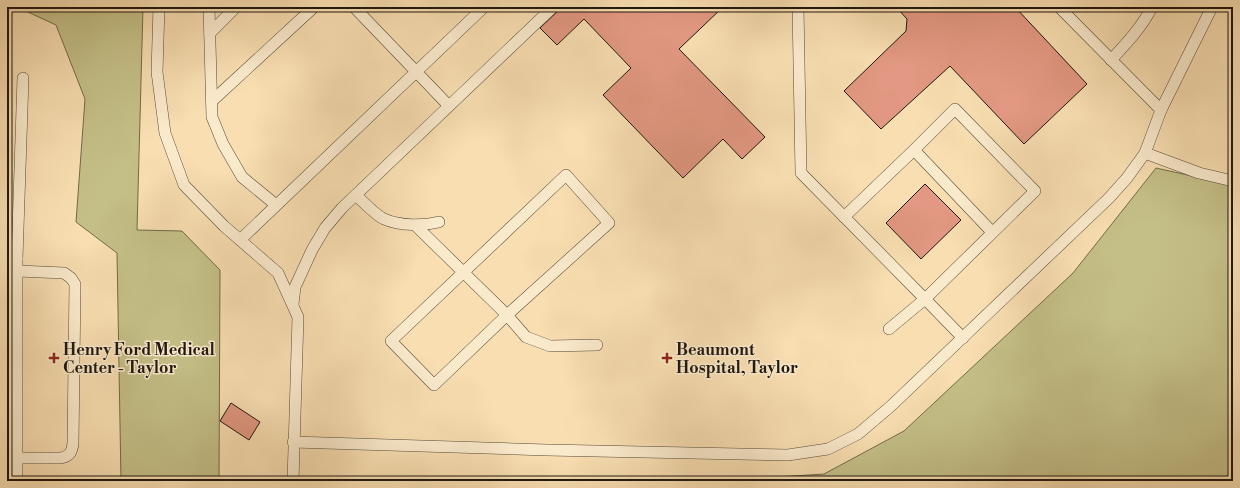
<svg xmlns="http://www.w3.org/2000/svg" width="1240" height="488" viewBox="0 0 1240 488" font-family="'Libre Bodoni',serif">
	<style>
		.green { fill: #c4bf87; stroke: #716b4a }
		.building { fill: #e29882; stroke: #1e170e }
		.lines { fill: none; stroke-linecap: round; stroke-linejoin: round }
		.lane-casing { stroke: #544937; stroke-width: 12 }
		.lane { stroke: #faeacc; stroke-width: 11 }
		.poi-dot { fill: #8f2418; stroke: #faeacc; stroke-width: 1.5 }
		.labels { text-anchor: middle; stroke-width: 3; stroke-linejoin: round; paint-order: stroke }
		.poi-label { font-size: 16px; font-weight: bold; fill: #1e170e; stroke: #faeacc; text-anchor: start }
	</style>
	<rect width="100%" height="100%" fill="#f8deb1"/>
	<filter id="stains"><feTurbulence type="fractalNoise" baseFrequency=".005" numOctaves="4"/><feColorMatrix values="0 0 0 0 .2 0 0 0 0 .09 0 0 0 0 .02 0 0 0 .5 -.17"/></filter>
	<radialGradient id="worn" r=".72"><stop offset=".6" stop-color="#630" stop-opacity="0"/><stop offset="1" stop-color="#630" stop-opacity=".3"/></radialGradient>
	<!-- green -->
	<g class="green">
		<path d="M17,7h126l-6,223 45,1 38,39 -1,211h-98l-4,-228 -41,-31 9,-123 -29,-74z"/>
		<path d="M1156,168l77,17v296h-620l5,-3 128,1 78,-5 80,-43 169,-158z"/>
	</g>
	<!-- building -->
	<g class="building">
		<path d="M418,7h8l-4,4z"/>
		<path d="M562,7h161l-44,42 86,88 -23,22 -19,-20 -40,39 -80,-83 28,-27 -47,-49 -27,26 -17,-17z"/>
		<path d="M896,7h119l72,77 -63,60 -74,-78 -69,63 -37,-38 62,-60 1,-12z"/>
		<path d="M925,184l36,36 -40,39 -35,-36z"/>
		<path d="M231,403l29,19 -11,18 -29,-19z"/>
	</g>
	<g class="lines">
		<!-- lane casing -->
		<g class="lane-casing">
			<g id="lane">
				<path d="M159,7l-2,65 8,61 19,52 40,41 54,47 20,44 -5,164"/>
				<path d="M209,7l3,110 11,27 19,33 34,28"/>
				<path d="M354,7l95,99"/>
				<path d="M798,7l3,166 124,126 -36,30"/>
				<path d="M1059,7l102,103"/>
				<path d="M210,33l26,-26"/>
				<path d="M1111,60c15,-16 31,-33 41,-53"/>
				<path d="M212,101l102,-94"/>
				<path d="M1145,153l54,20 34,8"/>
				<path d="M566,175l43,48 -102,92 -73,70 -43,-44z"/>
				<path d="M356,195c6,6 21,21 28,24 16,7 39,7 55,3"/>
				<path d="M844,217l70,-67"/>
				<path d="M415,225l92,90 19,22 24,9 47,-1"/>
				<path d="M240,240l244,-233"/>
				<path d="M7,259h10"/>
				<path d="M293,304l2,-17 17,-37 13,-22 17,-20 211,-201"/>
				<path d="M963,338l-38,-39 110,-108 -80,-82 -41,41 78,82"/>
				<path d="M293,442l254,8 241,5 40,-6 30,-15 33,-28 218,-208 18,-20 18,-25 16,-43 51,-103"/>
				<path d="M7,458h54c9,-2 11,-6 12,-15l2,-159 -4,-6 -7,-5 -46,-2"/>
				<path d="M17,481v-222l6,-181"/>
			</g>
		</g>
		<!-- lane -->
		<use href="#lane" class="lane"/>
	</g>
	<!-- markers -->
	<g class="poi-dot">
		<path d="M52 352h4v4h4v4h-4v4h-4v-4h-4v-4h4z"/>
		<path d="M665 352h4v4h4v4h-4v4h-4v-4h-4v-4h4z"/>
	</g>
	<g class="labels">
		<!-- poi labels -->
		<g class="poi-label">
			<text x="63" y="355">Henry Ford Medical<tspan x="63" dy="18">Center - Taylor</tspan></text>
			<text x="676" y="355">Beaumont<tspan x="676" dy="18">Hospital, Taylor</tspan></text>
		</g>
	</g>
	<!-- margin -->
	<rect width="1240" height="488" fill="none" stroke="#f8deb1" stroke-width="24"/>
	<rect x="8" y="8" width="1224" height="472" fill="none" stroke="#1e170e" stroke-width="2"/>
	<rect x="12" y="12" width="1216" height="464" fill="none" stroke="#1e170e"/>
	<rect width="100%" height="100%" filter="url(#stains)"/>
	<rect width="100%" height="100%" fill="url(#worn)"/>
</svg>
